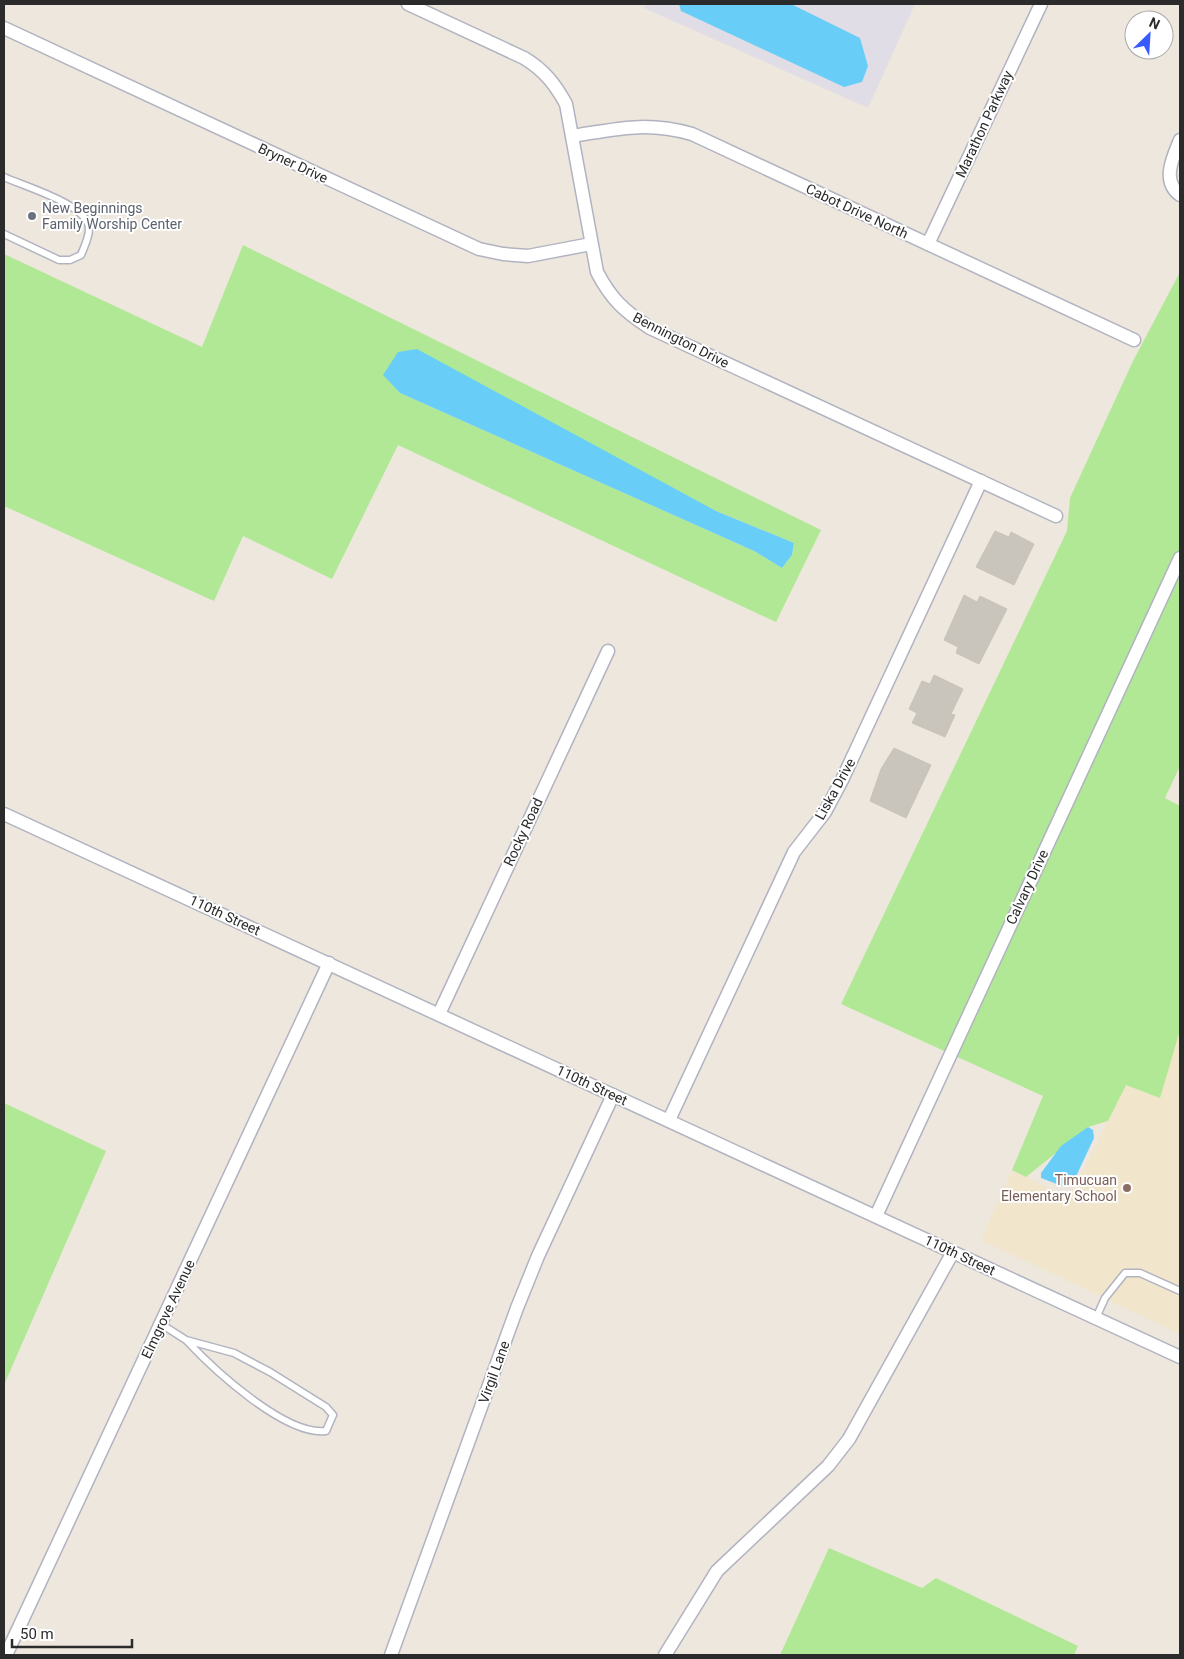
<svg xmlns="http://www.w3.org/2000/svg" width="1184" height="1659" viewBox="0 0 1184 1659" font-family="Roboto,sans-serif">
	<style>
		.industrial { fill: #e0dde6 }
		.education { fill: #f1e5cb }
		.green { fill: #b0e895; fill-rule: evenodd }
		.water { fill: #69cef7 }
		.building { fill: #c9c4bc; stroke: #cac3b6 }
		.lines { fill: none; stroke-linecap: round; stroke-linejoin: round }
		.service-casing { stroke: #b1b3c0; stroke-width: 9 }
		.minor-casing { stroke: #b1b3c0; stroke-width: 15 }
		.service { stroke: #fff; stroke-width: 6 }
		.minor { stroke: #fff; stroke-width: 12 }
		.worship-dot { fill: #6b7280; stroke: #fff; stroke-width: 2 }
		.education-dot { fill: #8d6e63; stroke: #fff; stroke-width: 2 }
		.labels { text-anchor: middle; stroke-width: 4; stroke-linejoin: round; paint-order: stroke }
		.street-label { font-size: 14px; fill: #2b2b2b; stroke: #fff }
		.worship-label { font-size: 14px; fill: #5b616d; stroke: #fff; text-anchor: start }
		.education-label { font-size: 14px; fill: #785e54; stroke: #fff; text-anchor: end }
	</style>
	<rect width="100%" height="100%" fill="#eee7dd"/>
	<!-- industrial -->
	<path class="industrial" d="M646,4h269l-47,104 -224,-100z"/>
	<!-- education -->
	<path class="education" d="M1180,1030v304l-199,-94 31,-70 57,28 57,-113 34,13z"/>
	<!-- green -->
	<g class="green">
		<path d="M243,245l578,285 -45,92 -378,-177 -66,134 -89,-43 -29,65 -210,-95v-252l198,93zM384,375l410,168 -2,12 -10,13 -28,-17 -354,-158z"/>
		<path d="M1179,274l1,492 -15,32 15,8v224l-20,68 -34,-13 -18,36 -20,6 -62,50 -14,-7 31,-74 -202,-92 226,-473 3,-33 63,-137z"/>
		<path d="M4,1103l102,48 -102,234z"/>
		<path d="M829,1548l93,40 14,-10 142,68 -4,9h-294z"/>
	</g>
	<!-- water -->
	<g class="water">
		<path d="M679,4h112l69,34 8,28 -6,16 -18,5 -163,-76z"/>
		<path d="M417,349l299,162 78,32 -2,12 -10,13 -28,-17 -354,-158 -17,-18 15,-23z"/>
		<path d="M1088,1127l5,3 1,8 -22,47 -10,1 -21,-8v-5l20,-27z"/>
	</g>
	<!-- building -->
	<g class="building">
		<path d="M995,531l14,6 2,-5 23,12 -20,41 -38,-18z"/>
		<path d="M964,595l13,7 3,-6 27,13 -28,55 -23,-11 2,-6 -14,-7z"/>
		<path d="M934,675l29,14 -12,25 4,1 -10,22 -33,-14 5,-10 -8,-4 13,-28 8,3z"/>
		<path d="M894,748l37,17 -25,53 -36,-17 11,-32z"/>
	</g>
	<g class="lines">
		<!-- service casing -->
		<g class="service-casing">
			<g id="service">
				<path d="M4,177c19,9 86,28 85,52 0,9 -5,18 -8,26l-11,5h-11l-55,-26"/>
				<path d="M1096,1318l9,-20 20,-25h15l40,18"/>
				<path d="M161,1324l25,16 48,13 36,19 56,35 7,8 -7,16c-41,5 -113,-62 -140,-91"/>
			</g>
		</g>
		<!-- minor casing -->
		<g class="minor-casing">
			<g id="minor">
				<path d="M408,4l116,54c20,12 31,26 42,46l31,168c14,27 27,39 53,56l406,188"/>
				<path d="M4,28l475,221 24,5 25,2 63,-12"/>
				<path d="M572,136c45,-7 74,-15 120,-2l442,206"/>
				<path d="M1180,140c-7,17 -19,41 0,55"/>
				<path d="M928,244l113,-240"/>
				<path d="M4,814l1176,543"/>
				<path d="M439,1014l169,-363"/>
				<path d="M669,1120l125,-268 31,-40 17,-32 139,-299"/>
				<path d="M876,1216l304,-658"/>
				<path d="M6,1655l323,-692"/>
				<path d="M391,1655l126,-347 21,-52 75,-161"/>
				<path d="M665,1655l52,-84 111,-105 21,-27 104,-187"/>
			</g>
		</g>
		<!-- service -->
		<use href="#service" class="service"/>
		<!-- minor -->
		<use href="#minor" class="minor"/>
	</g>
	<!-- markers -->
	<circle class="worship-dot" cx="32" cy="216" r="5"/>
	<circle class="education-dot" cx="1127" cy="1188" r="5"/>
	<g class="labels">
		<!-- street labels -->
		<g class="street-label">
			<text transform="translate(984 124) rotate(-65)" y="5">Marathon Parkway</text>
			<text transform="translate(293 163) rotate(25)" y="5">Bryner Drive</text>
			<text transform="translate(857 211) rotate(25)" y="5">Cabot Drive North</text>
			<text transform="translate(681 340) rotate(27)" y="5">Bennington Drive</text>
			<text transform="translate(835 789) rotate(-61)" y="5">Liska Drive</text>
			<text transform="translate(523 832) rotate(-65)" y="5">Rocky Road</text>
			<text transform="translate(1027 887) rotate(-65)" y="5">Calvary Drive</text>
			<text transform="translate(225 915) rotate(25)" y="5">110th Street</text>
			<text transform="translate(592 1085) rotate(25)" y="5">110th Street</text>
			<text transform="translate(960 1255) rotate(25)" y="5">110th Street</text>
			<text transform="translate(168 1309) rotate(-65)" y="5">Elmgrove Avenue</text>
			<text transform="translate(494 1372) rotate(-70)" y="5">Virgil Lane</text>
		</g>
		<!-- worship labels -->
		<g class="worship-label">
			<text x="42" y="213">New Beginnings<tspan x="42" dy="16">Family Worship Center</tspan></text>
		</g>
		<!-- education labels -->
		<g class="education-label">
			<text x="1117" y="1185">Timucuan<tspan x="1117" dy="16">Elementary School</tspan></text>
		</g>
	</g>
	<!-- border -->
	<rect width="1184" height="1659" fill="none" stroke="#2b2b2b" stroke-width="10"/>
	<!-- north arrow -->
	<g transform="translate(1149 35) rotate(25)"><circle r="24" fill="#ffffff" stroke="#aaaaaa"/>
	<path d="M0-4L9 19L0 12L-9 19Z" fill="#385aff"/>
	<text y="-8" font-size="14" font-weight="bold" text-anchor="middle" fill="#2b2b2b">N</text>
	</g>
	<!-- scale -->
	<path d="M12 1639v8h120v-8" fill="none" stroke="#2b2b2b" stroke-width="2.5"/>
	<text x="20" y="1639" font-size="15" fill="#2b2b2b" stroke="#ffffff" stroke-width="4" paint-order="stroke">50 m</text>
</svg>
